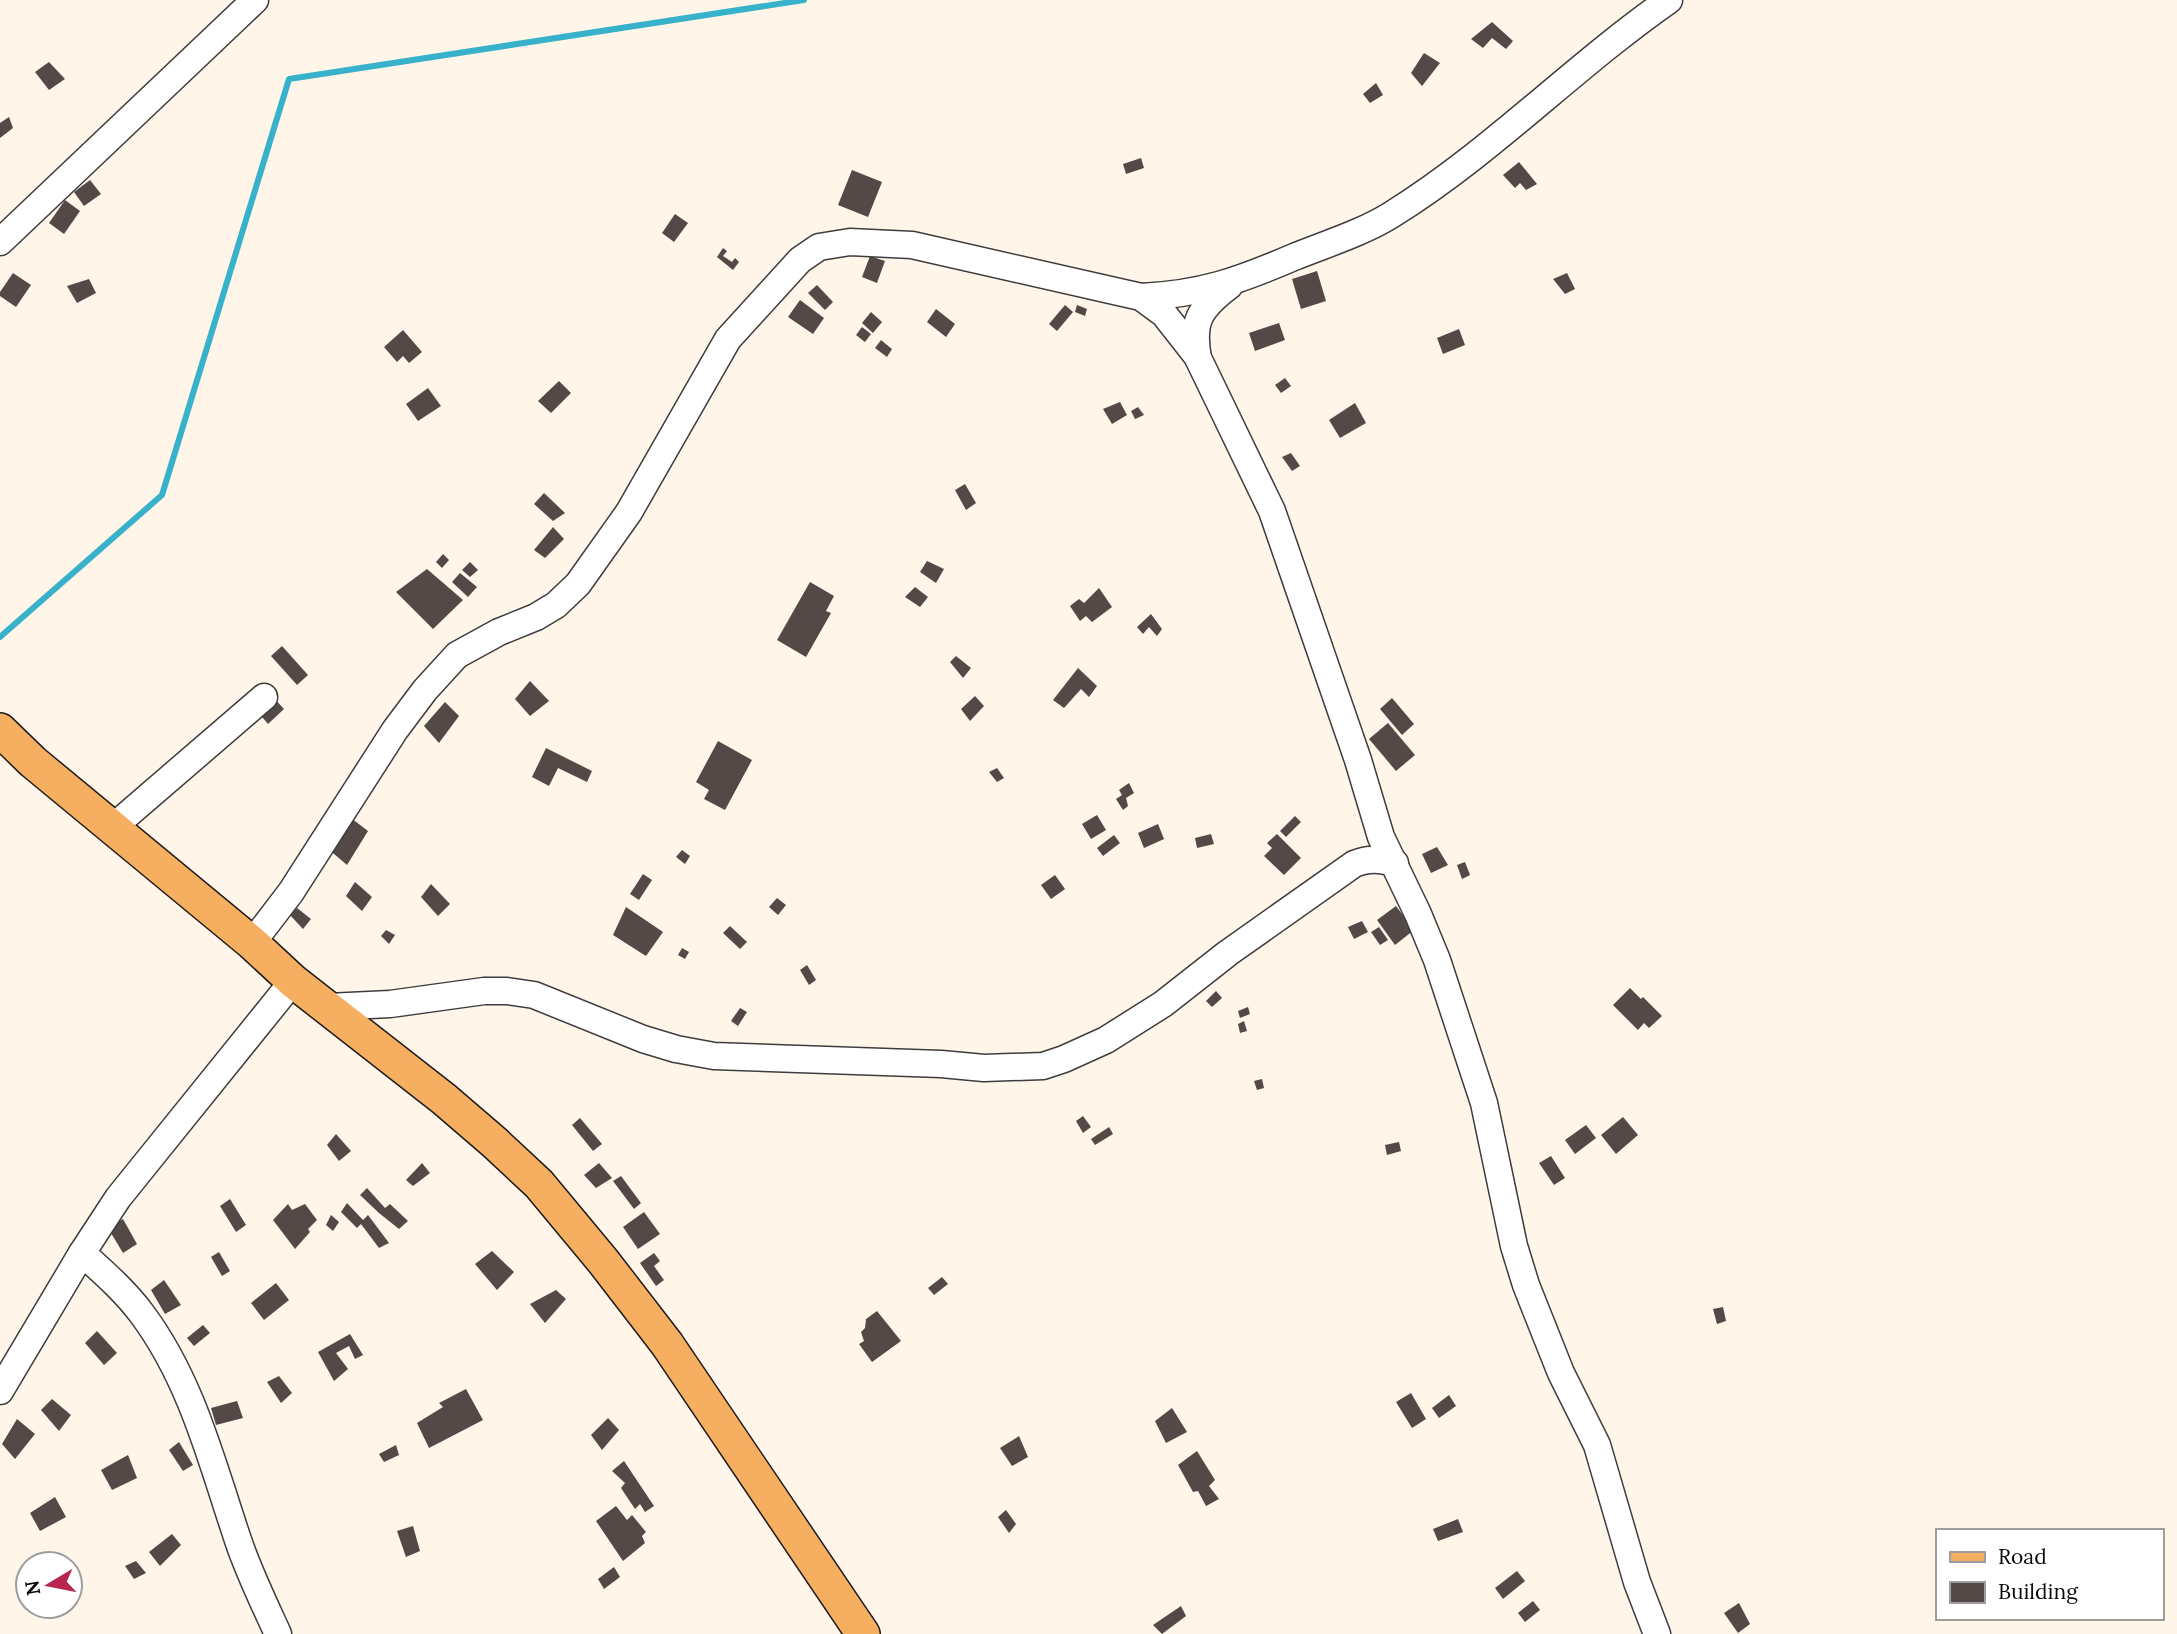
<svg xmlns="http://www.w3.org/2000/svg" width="2177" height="1634" viewBox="0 0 2177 1634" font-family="Lora,serif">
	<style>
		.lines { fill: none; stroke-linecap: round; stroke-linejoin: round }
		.stream { stroke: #37b2ca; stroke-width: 6 }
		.building { fill: #534947 }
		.minor-casing { stroke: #3d3d3d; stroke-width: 29 }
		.major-casing { stroke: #1b1b1b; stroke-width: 36 }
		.minor { stroke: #fff; stroke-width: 26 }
		.major { stroke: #f6ae61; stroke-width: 33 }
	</style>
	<rect width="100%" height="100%" fill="#fff5e8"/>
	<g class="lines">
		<!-- stream -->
		<path class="stream" d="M0,637l162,-142 127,-416 515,-79"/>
	</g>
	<!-- building -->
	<g class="building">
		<path d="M1492,22l21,19 -7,8 -14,-11 -9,10 -12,-9z"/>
		<path d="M1424,53l16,10 -18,23 -11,-13z"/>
		<path d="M49,62l16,17 -16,11 -14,-18z"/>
		<path d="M1376,83l7,12 -13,8 -7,-9z"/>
		<path d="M9,117l4,11 -13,10v-15z"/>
		<path d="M1141,158l3,10 -18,6 -3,-10z"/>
		<path d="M1519,162l18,22 -11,6 -6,-7 -5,5 -12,-13z"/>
		<path d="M852,170l30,12 -14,35 -30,-12z"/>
		<path d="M90,180l11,14 -17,12 -10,-14z"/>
		<path d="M65,200l15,11 -16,23 -15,-11z"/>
		<path d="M675,214l13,9 -14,19 -12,-9z"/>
		<path d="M723,248l4,3 -4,5 9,6 3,-4 4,4 -6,8 -16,-13z"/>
		<path d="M870,256l15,5 -8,22 -15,-6z"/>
		<path d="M1317,271l9,30 -25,8 -9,-30z"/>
		<path d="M13,273l18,12 -15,22 -16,-11v-4z"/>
		<path d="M1567,273l8,16 -10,5 -12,-15z"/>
		<path d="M89,279l7,14 -19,10 -10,-17z"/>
		<path d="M817,285l16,17 -8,8 -17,-17z"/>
		<path d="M800,300l24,18 -11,16 -25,-17z"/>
		<path d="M1065,305l8,7 -16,19 -8,-7z"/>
		<path d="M1077,305l10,4 -2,7 -10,-4z"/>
		<path d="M936,309l19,15 -9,13 -19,-15z"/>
		<path d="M871,312l11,10 -9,11 -11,-10z"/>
		<path d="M1279,323l6,17 -30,11 -6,-18z"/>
		<path d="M862,327l9,7 -6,8 -9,-7z"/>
		<path d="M1459,329l6,16 -22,9 -6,-16z"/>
		<path d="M403,330l19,22 -13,11 -6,-7 -6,6 -13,-15z"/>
		<path d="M881,340l11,9 -5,8 -12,-9z"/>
		<path d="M1285,378l6,8 -10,7 -6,-8z"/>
		<path d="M559,381l12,12 -20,20 -13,-12z"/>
		<path d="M428,388l13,18 -23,15 -12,-17z"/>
		<path d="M1120,402l7,13 -15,9 -9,-15z"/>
		<path d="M1355,403l11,20 -26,15 -11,-18z"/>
		<path d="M1138,407l6,8 -9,4 -4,-8z"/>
		<path d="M1291,453l9,13 -8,5 -10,-14z"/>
		<path d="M965,484l11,19 -10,7 -11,-20z"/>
		<path d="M544,493l21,20 -12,8 -19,-17z"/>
		<path d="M553,527l11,12 -19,19 -11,-8z"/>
		<path d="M443,554l6,6 -7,8 -6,-6z"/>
		<path d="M927,561l17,8 -8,14 -16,-11z"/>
		<path d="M470,562l8,8 -8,7 -8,-7z"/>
		<path d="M427,569l36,31 -30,29 -37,-37z"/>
		<path d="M460,573l17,14 -9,10 -16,-15z"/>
		<path d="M810,582l24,14 -8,15 5,2 -25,44 -29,-17z"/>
		<path d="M915,587l13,10 -8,10 -15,-10z"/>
		<path d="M1099,588l13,19 -20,15 -6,-6 -6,5 -10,-15 9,-7 5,4z"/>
		<path d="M1151,614l11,15 -5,7 -8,-9 -6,7 -6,-7z"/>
		<path d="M282,646l26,29 -11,10 -26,-29z"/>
		<path d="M956,656l15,12 -8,10 -13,-16z"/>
		<path d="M1078,668l19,18 -8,11 -8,-8 -17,19 -11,-8z"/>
		<path d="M530,681l19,20 -19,15 -15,-17z"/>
		<path d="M975,696l9,10 -14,15 -9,-12z"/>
		<path d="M273,697l11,12 -16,15 -11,-13z"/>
		<path d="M1392,698l22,26 -12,11 -22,-26z"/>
		<path d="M445,702l14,14 -20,27 -15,-17z"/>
		<path d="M1388,723l27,32 -19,16 -27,-32z"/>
		<path d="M718,741l34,19 -27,50 -21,-11 5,-9 -13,-8z"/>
		<path d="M546,748l46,23 -5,11 -29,-14 -9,18 -17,-9z"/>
		<path d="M997,768l7,10 -7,4 -8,-10z"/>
		<path d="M1129,783l5,10 -8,5 2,8 -5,4 -7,-11 6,-4 -3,-5z"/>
		<path d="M1097,815l9,15 -15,9 -9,-15z"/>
		<path d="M1295,816l6,6 -15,15 -6,-6z"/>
		<path d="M351,818l17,13 -21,34 -20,-17z"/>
		<path d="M1158,824l6,15 -20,9 -6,-15z"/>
		<path d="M1211,834l3,10 -17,4 -2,-10z"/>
		<path d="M1277,834l24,24 -17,17 -20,-19 8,-8 -5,-5z"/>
		<path d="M1114,835l6,8 -17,13 -6,-8z"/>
		<path d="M1437,847l11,18 -17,8 -9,-19z"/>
		<path d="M682,850l8,6 -5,8 -9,-7z"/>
		<path d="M1465,862l5,13 -8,4 -5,-14z"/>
		<path d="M643,874l9,6 -13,20 -9,-6z"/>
		<path d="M1055,875l10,14 -14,10 -10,-14z"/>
		<path d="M355,882l17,15 -10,14 -16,-15z"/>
		<path d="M431,884l19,20 -12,12 -17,-19z"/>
		<path d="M777,898l9,7 -8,10 -9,-8z"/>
		<path d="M1396,906l18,24 -19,15 -18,-25z"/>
		<path d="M626,907l37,25 -17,24 -33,-21z"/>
		<path d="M297,908l14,11 -8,10 -14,-15z"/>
		<path d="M1362,921l6,11 -14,7 -6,-12z"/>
		<path d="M730,926l17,16 -7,7 -17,-16z"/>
		<path d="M1379,927l9,13 -8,5 -9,-13z"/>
		<path d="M386,930l9,5 -6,9 -8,-8z"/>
		<path d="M682,948l7,4 -4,7 -7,-4z"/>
		<path d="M807,965l9,15 -7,5 -9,-15z"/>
		<path d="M1630,988l11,11 2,-2 19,19 -13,12 -5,-5 -6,7 -25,-25z"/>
		<path d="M1216,991l6,7 -10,9 -6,-6z"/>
		<path d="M1248,1007l2,7 -10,4 -2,-7z"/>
		<path d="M740,1008l7,4 -9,14 -7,-5z"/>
		<path d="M1244,1021l3,10 -7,2 -2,-9z"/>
		<path d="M1262,1079l2,9 -7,2 -3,-9z"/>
		<path d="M1083,1116l8,11 -8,6 -7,-12z"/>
		<path d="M1623,1117l15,18 -22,19 -15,-19z"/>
		<path d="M580,1118l22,26 -9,7 -21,-26z"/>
		<path d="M1586,1125l10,13 -21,16 -10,-14z"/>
		<path d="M1109,1127l4,7 -18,11 -4,-6z"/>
		<path d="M336,1134l15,17 -12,10 -12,-16z"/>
		<path d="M1399,1142l2,9 -14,4 -2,-10z"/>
		<path d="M1551,1156l14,22 -11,7 -15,-22z"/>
		<path d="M422,1163l8,10 -17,13 -7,-6z"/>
		<path d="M599,1163l13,15 -16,10 -12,-13z"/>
		<path d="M621,1176l20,27 -7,6 -21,-28z"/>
		<path d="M367,1188l18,20 5,-4 18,17 -9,8 -20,-16 -19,-18z"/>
		<path d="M230,1199l16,26 -10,7 -16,-26z"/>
		<path d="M347,1203l16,17 5,-5 21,28 -10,5 -18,-24 -4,4 -16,-16z"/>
		<path d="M288,1204l4,6 13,-6 12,16 -9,9 2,3 -15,17 -22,-29z"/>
		<path d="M644,1212l16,22 -22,15 -15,-22z"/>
		<path d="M331,1215l8,7 -6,9 -7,-6z"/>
		<path d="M123,1219l14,25 -14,9 -15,-25z"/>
		<path d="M492,1251l22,21 -17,18 -22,-26z"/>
		<path d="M219,1252l11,19 -8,5 -11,-19z"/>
		<path d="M654,1253l6,8 -6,5 10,14 -8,6 -16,-23z"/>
		<path d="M942,1277l6,7 -14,11 -6,-7z"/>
		<path d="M164,1280l17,25 -16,9 -14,-24z"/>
		<path d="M276,1283l13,17 -25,20 -13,-17z"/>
		<path d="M556,1290l10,9 -21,24 -15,-19z"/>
		<path d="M1723,1307l3,14 -9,3 -4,-15z"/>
		<path d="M877,1311l24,30 -29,21 -13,-18 5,-3 -3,-9 4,-4 1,-9z"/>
		<path d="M203,1325l7,8 -16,13 -7,-8z"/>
		<path d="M97,1331l20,22 -13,12 -19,-22z"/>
		<path d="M350,1334l13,21 -8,4 -6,-13 -13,7 12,16 -14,12 -16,-29z"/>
		<path d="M279,1376l13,17 -11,10 -14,-21z"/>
		<path d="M466,1389l17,31 -54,28 -12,-25 26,-16 -4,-4z"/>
		<path d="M1411,1393l15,26 -14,9 -16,-26z"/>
		<path d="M1449,1395l7,11 -17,12 -7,-10z"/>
		<path d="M52,1399l19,16 -12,16 -18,-21z"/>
		<path d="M237,1401l6,17 -27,7 -5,-17z"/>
		<path d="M1172,1408l15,24 -21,11 -11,-22z"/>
		<path d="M608,1418l11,12 -17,20 -11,-15z"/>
		<path d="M17,1419l18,15 -20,25 -13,-15z"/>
		<path d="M1019,1436l9,21 -16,9 -12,-18z"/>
		<path d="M179,1442l14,23 -10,6 -14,-21z"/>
		<path d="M396,1445l3,10 -15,7 -5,-8z"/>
		<path d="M1197,1451l18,29 -6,6 10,13 -13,7 -8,-15 -5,1 -15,-27z"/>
		<path d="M128,1455l9,23 -25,12 -11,-20z"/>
		<path d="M624,1461l30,45 -9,6 -5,-8 -5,5 -14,-21 4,-5 -13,-12z"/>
		<path d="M55,1497l11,20 -26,14 -10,-18z"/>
		<path d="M616,1506l11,14 5,-5 14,17 -4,4 3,7 -22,18 -27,-40z"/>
		<path d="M1006,1510l10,14 -7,9 -11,-16z"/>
		<path d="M1458,1519l5,13 -25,9 -5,-12z"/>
		<path d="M413,1526l7,25 -14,6 -9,-26z"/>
		<path d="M172,1534l9,11 -21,21 -11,-14z"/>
		<path d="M136,1561l10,12 -12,6 -9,-13z"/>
		<path d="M614,1567l6,10 -16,12 -6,-10z"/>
		<path d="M1517,1571l8,10 -22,18 -8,-11z"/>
		<path d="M1533,1601l7,9 -15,12 -7,-9z"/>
		<path d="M1739,1603l11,21 -12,9 -14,-20z"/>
		<path d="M1181,1606l5,10 -24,18 -9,-9z"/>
	</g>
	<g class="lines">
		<!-- minor casing -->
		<g class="minor-casing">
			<g id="minor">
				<path d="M0,242l255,-242"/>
				<path d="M1229,286c-29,22 -38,35 -31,72l74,153 86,249 23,77 37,77 19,46 47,143 30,143 12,39 35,88 36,72 40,137 20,52"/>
				<path d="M1141,297l23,17 33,42"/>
				<path d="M112,828l152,-131"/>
				<path d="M252,943l39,-51 104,-162 30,-40 32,-35 42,-23 37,-15 20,-12 22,-21 51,-72 99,-173 72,-79 19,-13 31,-5 62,3 229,52c61,-3 97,-16 153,-40 32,-13 68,-24 97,-42 100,-62 182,-148 278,-215"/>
				<path d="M328,1007l62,-3 94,-13h23l27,4 109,44 33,10 38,7 227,8 43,4 59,-2 21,-7 42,-19 57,-36 65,-51 126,-89c15,-6 25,-5 41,-1"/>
				<path d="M82,1253c21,19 43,38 60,61 50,67 70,149 96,226 11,33 26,63 40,94"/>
				<path d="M0,1391l82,-138 36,-55 175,-217"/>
			</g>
		</g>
		<!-- major casing -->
		<g class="major-casing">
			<path id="major" d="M0,730l33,32 219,181 41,38 151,118 50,43 45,42 64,77 64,83 196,290"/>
		</g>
		<!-- minor -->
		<use href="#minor" class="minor"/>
		<!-- major -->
		<use href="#major" class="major"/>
	</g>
	<!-- legend -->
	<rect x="1936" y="1529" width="228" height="91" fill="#ffffff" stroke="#9d9d9d" stroke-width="2"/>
	<rect x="1950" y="1552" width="35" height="10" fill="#f6ae61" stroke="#9d9d9d" stroke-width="2"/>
	<text x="1998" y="1564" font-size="21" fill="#0a0a0a">Road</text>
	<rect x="1950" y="1582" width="35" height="21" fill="#534947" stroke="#9d9d9d" stroke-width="2"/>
	<text x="1998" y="1599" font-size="21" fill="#0a0a0a">Building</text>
	<!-- north arrow -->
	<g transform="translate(49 1585) rotate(260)"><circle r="33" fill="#ffffff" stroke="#9d9d9d" stroke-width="2"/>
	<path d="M0-5L12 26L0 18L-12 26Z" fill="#b7264f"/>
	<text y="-10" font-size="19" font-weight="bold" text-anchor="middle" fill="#0a0a0a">N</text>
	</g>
</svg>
